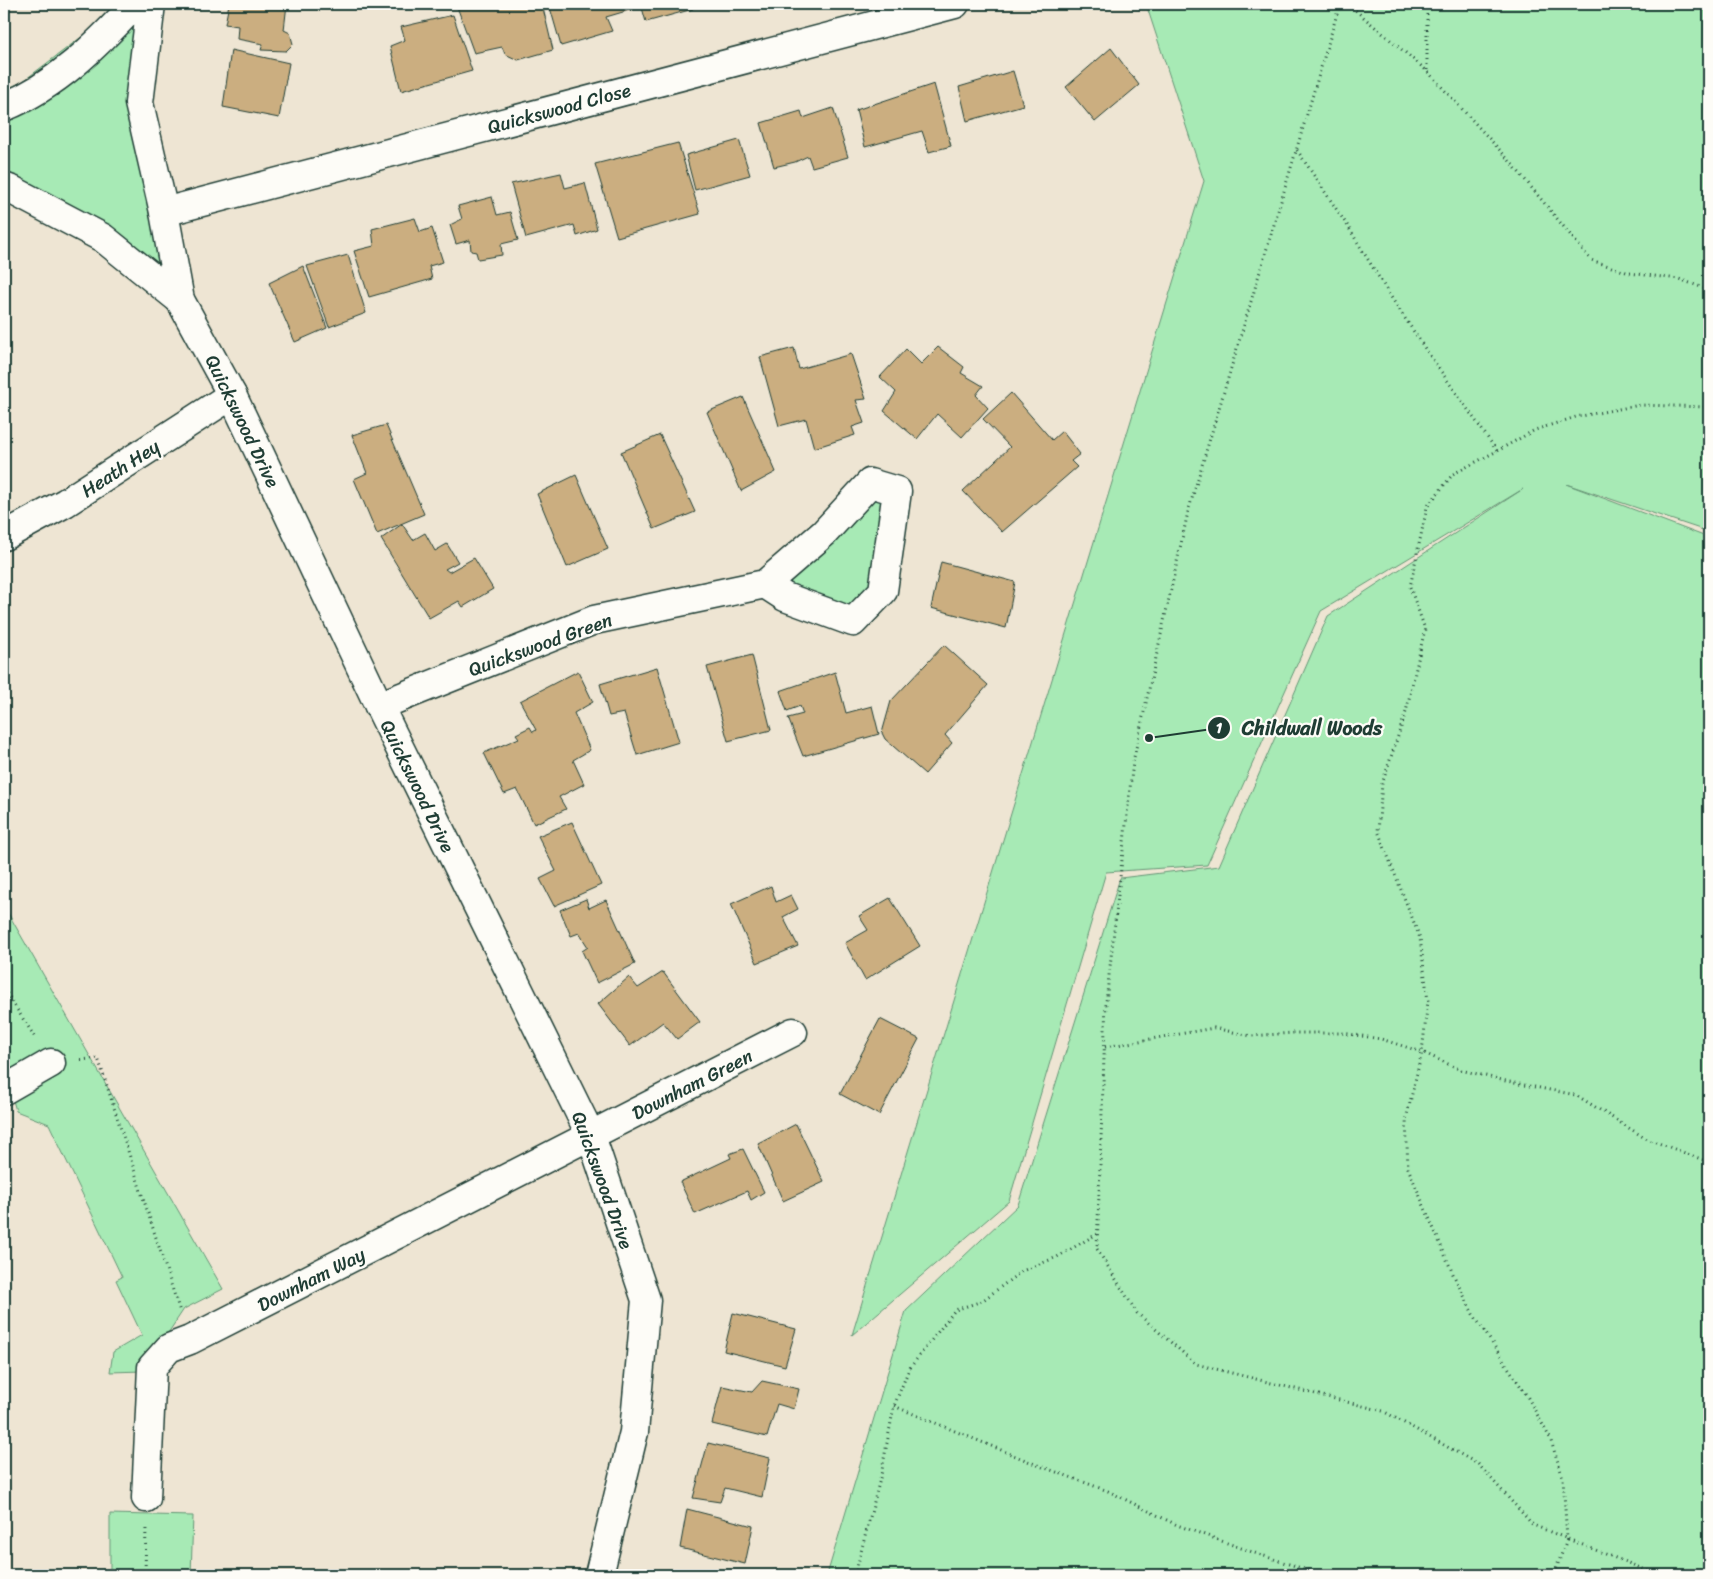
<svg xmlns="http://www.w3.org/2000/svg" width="1713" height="1579" viewBox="0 0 1713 1579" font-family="Sriracha,sans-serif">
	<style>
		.green { fill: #a7eab5; stroke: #639474 }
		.building { fill: #cbae80; stroke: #1f3d34 }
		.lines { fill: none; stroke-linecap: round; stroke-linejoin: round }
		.minor-casing { stroke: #1f3d34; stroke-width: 31 }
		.path { stroke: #1f3d34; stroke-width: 3; stroke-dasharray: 1 4; stroke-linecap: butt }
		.minor { stroke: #fdfcf7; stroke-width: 28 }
		.labels { text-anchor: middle; stroke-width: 4.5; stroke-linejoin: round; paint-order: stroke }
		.street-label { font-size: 19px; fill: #1f3d34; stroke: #fdfcf7 }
		.leader { fill: none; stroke: #1f3d34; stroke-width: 2 }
		.callout-dot { fill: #1f3d34; stroke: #fdfcf7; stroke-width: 2 }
		.mark-label { font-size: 15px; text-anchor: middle; font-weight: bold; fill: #fff }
		.callout-label { font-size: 20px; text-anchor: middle; font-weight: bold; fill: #1f3d34; stroke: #fdfcf7; stroke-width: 4.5; stroke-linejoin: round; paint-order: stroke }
	</style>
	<rect width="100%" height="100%" fill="#eee5d3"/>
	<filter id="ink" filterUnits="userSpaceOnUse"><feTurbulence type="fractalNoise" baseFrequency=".02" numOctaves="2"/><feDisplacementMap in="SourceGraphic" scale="10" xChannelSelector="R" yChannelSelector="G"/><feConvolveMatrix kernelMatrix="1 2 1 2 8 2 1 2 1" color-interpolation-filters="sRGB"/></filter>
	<g filter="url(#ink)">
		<!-- green -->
		<g class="green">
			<path d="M125,4h5l40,287 -166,-100v-101l18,-8z"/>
			<path d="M1146,4h563v528l-143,-48 143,54v1037h-882l79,-264 112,-106 102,-327 99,-12 109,-250 195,-127 -202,122 -114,254 -101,7 -97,329 -157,134 352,-1154z"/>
			<path d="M870,483l27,8 -14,100 -30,31 -88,-38z"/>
			<path d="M4,906l219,383 -39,20 -41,62 -33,1 3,-20 29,-17 -26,-55 6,-3 -73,-153 -33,-13 -12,-43z"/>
			<path d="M110,1514l83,2 -2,59h-81z"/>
		</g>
		<!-- building -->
		<g class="building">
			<path d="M229,4h58l-3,26 6,3 3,11 -7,7 -25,-1 2,-6 -26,-5 1,-13 -13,-2z"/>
			<path d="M456,4h86l11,46 -35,10 -13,-6 -3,-7 -28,6z"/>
			<path d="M549,4h83l1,5 -27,8 6,14 -51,15z"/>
			<path d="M641,4h51l1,5 -47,13z"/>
			<path d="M453,15l19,56 -71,20 -11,-45 15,-6 -4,-13z"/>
			<path d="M1111,48l28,37 -44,37 -29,-35z"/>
			<path d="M231,50l58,13 -10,55 -56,-11z"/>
			<path d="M1013,71l10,34 -56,16 -8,-34z"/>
			<path d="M934,84l17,62 -22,6 -7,-21 -57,16 -9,-37z"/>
			<path d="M833,108l15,49 -36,10 -4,-11 -13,6 -21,5 -13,-44 40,-12 2,7z"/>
			<path d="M739,140l11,35 -55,15 -9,-35z"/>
			<path d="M678,143l22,71 -83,23 -22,-73z"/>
			<path d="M561,173l4,15 20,-5 12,46 -20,7 -3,-11 -48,13 -15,-54z"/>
			<path d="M492,197l5,18 13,-3 8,28 -17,4 1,11 -24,4 -2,-7 -5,-1 -1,-11 -14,4 -6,-19 12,-6 -4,-13z"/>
			<path d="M415,218l5,14 12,-4 11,34 -14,4 3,13 -63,18 -15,-46 20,-5 -2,-17z"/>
			<path d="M348,255l18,58 -37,14 -22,-61z"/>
			<path d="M303,266l24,62 -32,14 -26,-59z"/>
			<path d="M938,347l26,20 -3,6 22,13 -7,9 12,13 -26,29 -25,-23 -20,25 -33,-28 12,-19 -16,-15 26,-28 15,15z"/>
			<path d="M794,348l5,21 52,-15 15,45 -10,1 8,23 -12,4 3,8 -41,13 -8,-29 -27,7 -19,-69z"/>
			<path d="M1011,393l41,47 10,-9 18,23 -9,7 6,6 -75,65 -39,-41 47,-44 -27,-28z"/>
			<path d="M743,397l33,75 -35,19 -34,-79z"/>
			<path d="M386,425l38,89 -47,20 -23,-55 13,-6 -15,-38z"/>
			<path d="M660,435l35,77 -41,17 -33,-77z"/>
			<path d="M576,475l32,74 -41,18 -30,-73z"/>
			<path d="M402,524l11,16 12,-7 10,18 12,-7 11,18 -13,7 4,3 25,-14 19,31 -30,18 -4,-6 -30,17 -48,-79z"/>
			<path d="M941,562l74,20 -9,46 -75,-20z"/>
			<path d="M944,645l44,40 -43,50 7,8 -27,31 -40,-35 -3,-6 9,-32z"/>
			<path d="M752,655l19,75 -43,11 -21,-74z"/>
			<path d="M657,667l22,75 -42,13 -13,-42 -15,3 -9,-32z"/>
			<path d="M578,671l15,31 -19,11 16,37 -17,10 11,24 -25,13 7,12 -32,15 -17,-35 -13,5 -20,-41 35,-15 -3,-4 14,-7 3,5 3,-2 -16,-29z"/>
			<path d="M835,672l11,41 26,-7 7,28 -76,22 -15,-38 15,-4 -3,-8 -13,5 -7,-20z"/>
			<path d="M572,822l29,63 -47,21 -14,-27 16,-8 -18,-35z"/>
			<path d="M771,886l5,16 15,-7 7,14 -15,8 15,29 -41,17 -26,-59z"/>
			<path d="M890,898l30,48 -55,34 -20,-37 23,-13 -9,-14z"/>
			<path d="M586,899l3,9 17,-8 29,64 -38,19 -15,-32 6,-4 -9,-14 -8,3 -11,-26z"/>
			<path d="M663,972l37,50 -23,17 -14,-17 -33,24 -32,-42 31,-27 9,11z"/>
			<path d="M880,1019l39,20 -40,76 -39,-21z"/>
			<path d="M796,1124l28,58 -41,19 -25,-57z"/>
			<path d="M743,1149l21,43 -13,8 -4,-9 -52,23 -15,-32 51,-24 -2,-4z"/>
			<path d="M733,1313l63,16 -11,37 -61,-15z"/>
			<path d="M762,1381l37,8 -5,20 -17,-5 -10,33 -55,-13 10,-38 30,6z"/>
			<path d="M708,1443l62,15 -8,39 -37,-9 -5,14 -27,-4z"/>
			<path d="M687,1509l66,17 -8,38 -65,-16z"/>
			<path d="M683,1570l21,5h-22z"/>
		</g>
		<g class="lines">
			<!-- minor casing -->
			<g class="minor-casing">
				<g id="minor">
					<path d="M151,4l-12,99 25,109 16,88 52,95 147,311 212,430 55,164 -12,132 -35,143"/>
					<path d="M4,107c52,-21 93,-62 131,-103"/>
					<path d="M4,187l8,3 91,48 77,62"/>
					<path d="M164,212l791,-208"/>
					<path d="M4,536l61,-33 167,-108"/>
					<path d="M379,706l215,-86 171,-36 59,-51 46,-50 27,8 -14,100 -30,31 -68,-25 -20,-13"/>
					<path d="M4,1090l47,-27"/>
					<path d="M146,1498l6,-131 17,-19 21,-8 603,-308"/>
				</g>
			</g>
			<!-- path -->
			<g class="path">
				<path d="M1340,4l-152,508 -55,250 -27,240 -9,247 40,64 59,51 187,47 95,53 55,61 125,50"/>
				<path d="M1348,4l79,67 81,88 83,101 38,13 50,6 30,11"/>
				<path d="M1427,4v66"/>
				<path d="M1297,150l50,75 42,69 37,56 71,101 -44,23 -26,33 -17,80 15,42 -19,83 -24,72 -4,47 42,107 8,63 -6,51 -16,67 2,49 45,106 20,40 54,82 23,42 13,40 4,61 -13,36"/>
				<path d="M1497,451l38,-21 41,-13 64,-12 69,2"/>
				<path d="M4,989l32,50"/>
				<path d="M1105,1047l109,-19 37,8 42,-3h49l39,6 41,13 39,18 53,13 62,12 69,43 64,24"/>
				<path d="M81,1060l17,-2 82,254"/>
				<path d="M894,1406l146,60 68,25 69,34 78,28 68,22"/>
				<path d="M145,1575l1,-48"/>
				<path d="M855,1575l26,-100 13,-69 15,-37 46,-59 27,-9 40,-30 35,-14 40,-23"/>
			</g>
			<!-- minor -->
			<use href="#minor" class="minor"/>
		</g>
	</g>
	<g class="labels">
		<!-- street labels -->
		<g class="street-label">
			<text transform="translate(559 108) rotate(-15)" y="7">Quickswood Close</text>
			<text transform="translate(243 421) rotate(64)" y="7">Quickswood Drive</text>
			<text transform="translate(120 468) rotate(-33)" y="7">Heath Hey</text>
			<text transform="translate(540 644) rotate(-20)" y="7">Quickswood Green</text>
			<text transform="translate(418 786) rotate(64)" y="7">Quickswood Drive</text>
			<text transform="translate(692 1084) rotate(-27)" y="7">Downham Green</text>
			<text transform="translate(603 1180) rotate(70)" y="7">Quickswood Drive</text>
			<text transform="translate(311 1279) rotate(-27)" y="7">Downham Way</text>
		</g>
	</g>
	<!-- callouts -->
	<path class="leader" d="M1149 738L1219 728"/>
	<g class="callout-dot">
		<circle cx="1149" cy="738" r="5"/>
		<circle cx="1219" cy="728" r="12"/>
	</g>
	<g class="mark-label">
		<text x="1219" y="733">1</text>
	</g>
	<g class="callout-label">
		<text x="1312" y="735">Childwall Woods</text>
	</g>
	<!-- margin -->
	<rect width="1713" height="1579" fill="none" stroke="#fdfcf7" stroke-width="20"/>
	<rect x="10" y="10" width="1693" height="1559" fill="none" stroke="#1f3d34" stroke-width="2" filter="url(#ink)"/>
</svg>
